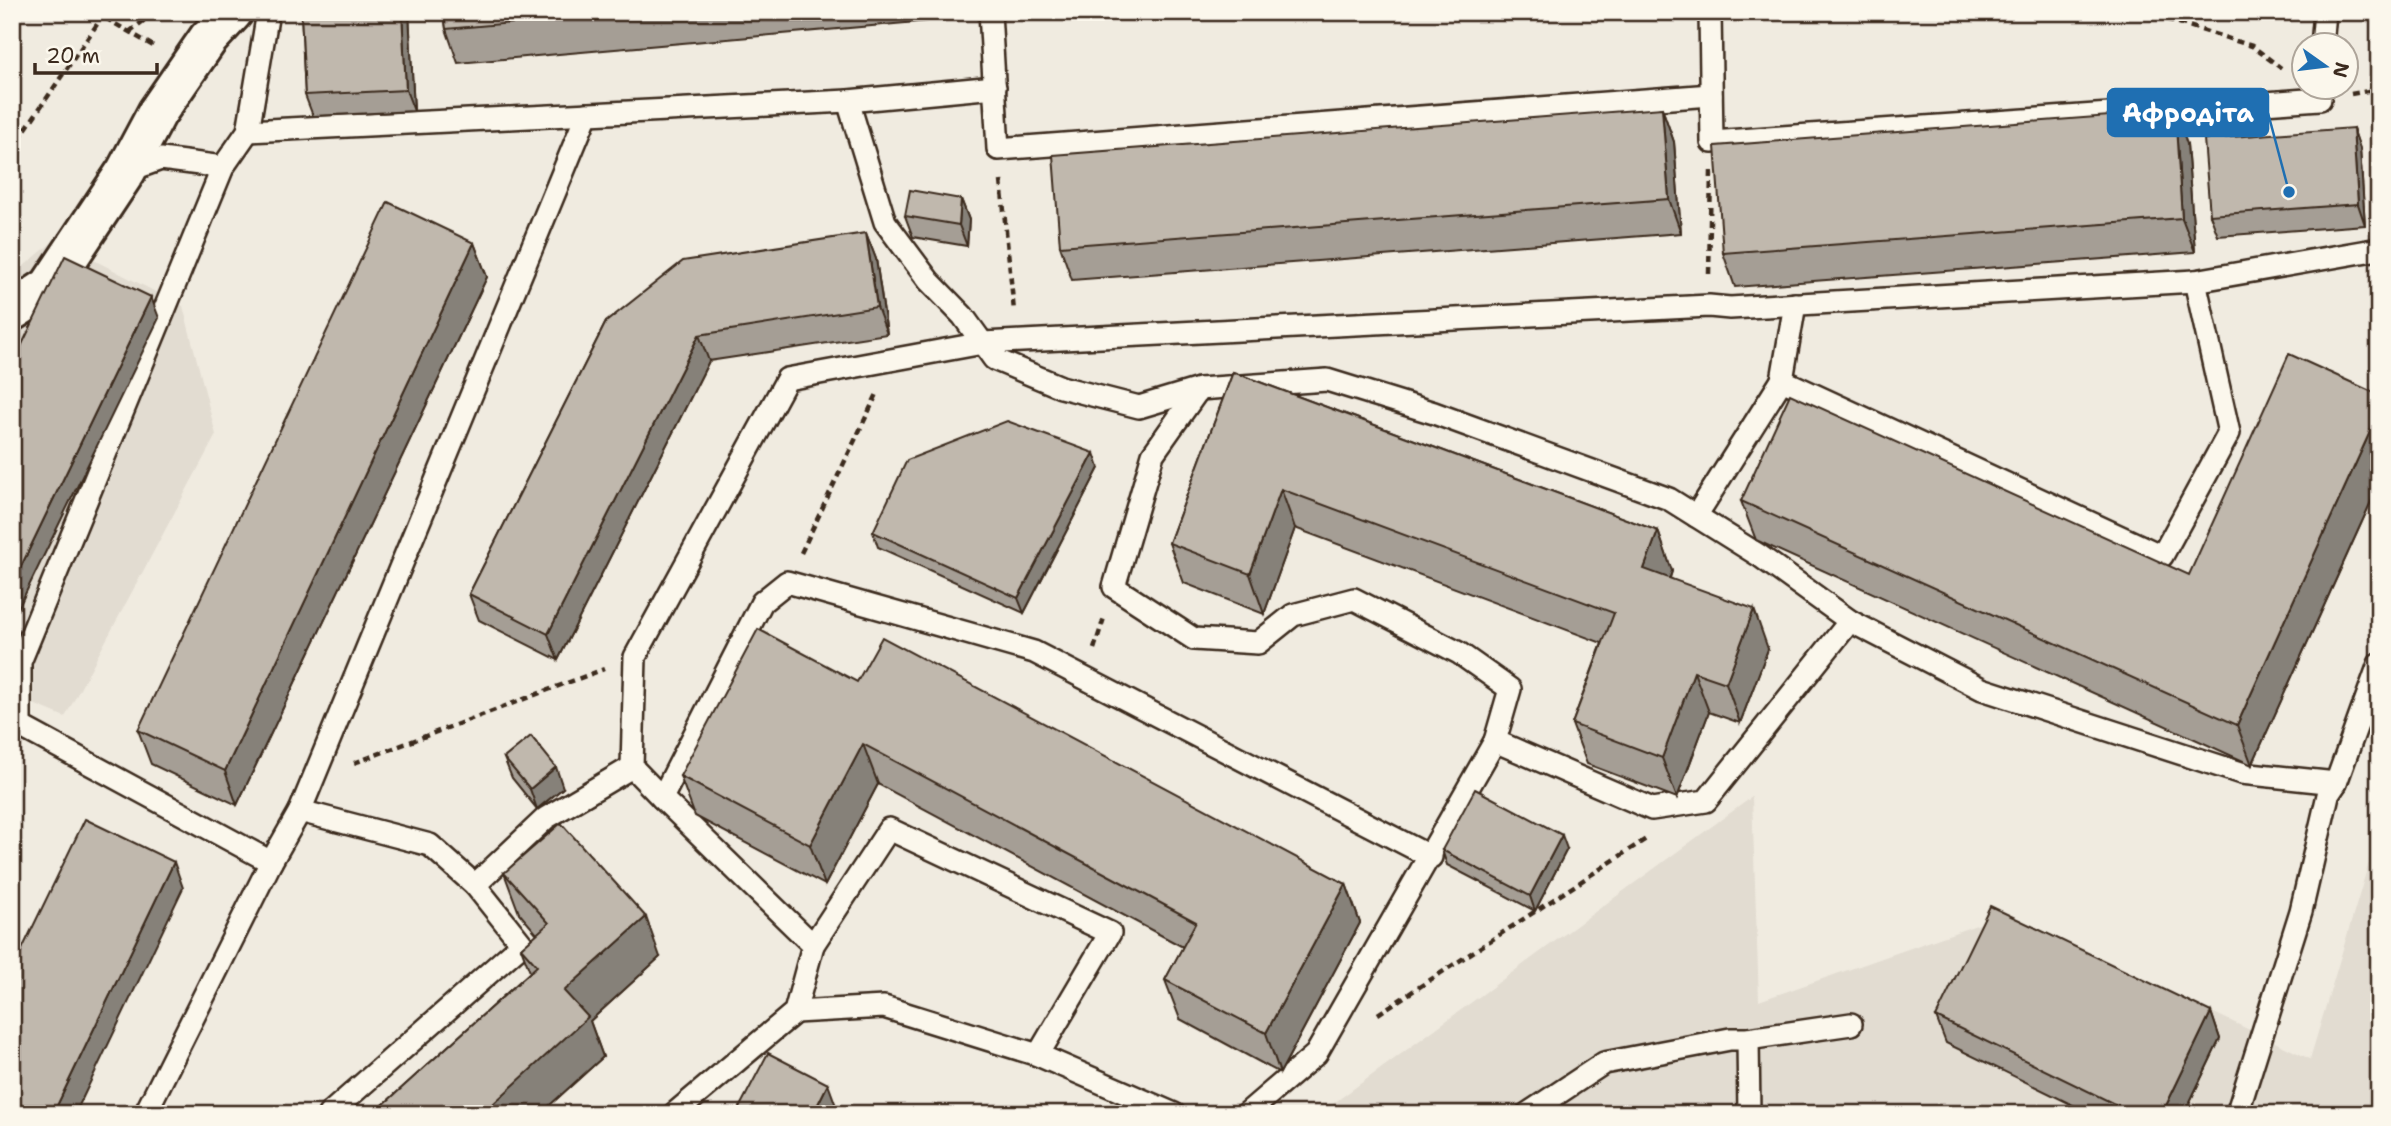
<svg xmlns="http://www.w3.org/2000/svg" width="2391" height="1126" viewBox="0 0 2391 1126" font-family="'Shantell Sans',sans-serif">
	<style>
		.built { fill: #e2dcd1 }
		.lines { fill: none; stroke-linecap: round; stroke-linejoin: round }
		.service-casing { stroke: #3b2a1e; stroke-width: 26 }
		.minor-casing { stroke: #3b2a1e; stroke-width: 44 }
		.path { stroke: #3b2a1e; stroke-width: 4.5; stroke-dasharray: 7 5; stroke-linecap: butt }
		.service { stroke: #fbf7ec; stroke-width: 21 }
		.minor { stroke: #fbf7ec; stroke-width: 38 }
		.wall { fill: #a59e95; stroke: #3b2a1e; stroke-width: 2 }
		.shaded-wall { fill: #868179; stroke: #3b2a1e; stroke-width: 2 }
		.building { fill: #c0b8ad; stroke: #3b2a1e; stroke-width: 2 }
		.leader { fill: none; stroke: #1f6fb2; stroke-width: 2.5 }
		.callout-dot { fill: #1f6fb2; stroke: #fbf7ec; stroke-width: 2.5 }
		.callout { fill: #1f6fb2; stroke: #1f6fb2; stroke-width: 2.5 }
		.callout-label { font-size: 26px; text-anchor: middle; font-weight: bold; fill: #fff }
	</style>
	<rect width="100%" height="100%" fill="#f0ebe0"/>
	<filter id="ink" filterUnits="userSpaceOnUse"><feTurbulence type="fractalNoise" baseFrequency=".0143" numOctaves="2"/><feDisplacementMap in="SourceGraphic" scale="14" xChannelSelector="R" yChannelSelector="G"/><feConvolveMatrix kernelMatrix="1 2 1 2 8 2 1 2 1" color-interpolation-filters="sRGB"/></filter>
	<g filter="url(#ink)">
		<!-- built -->
		<g class="built">
			<path d="M55,240l128,66 33,129 -151,282 -53,-22v-419z"/>
			<path d="M1752,797l7,204 249,-87 302,145 69,-230v285h-1060z"/>
		</g>
		<g class="lines">
			<!-- service casing -->
			<g class="service-casing">
				<g id="service">
					<path d="M990,12l8,137 713,-54"/>
					<path d="M1710,12l2,130 608,-43v-11"/>
					<path d="M2322,46l3,-34"/>
					<path d="M848,101l37,121 44,59 34,35 31,43 67,28 78,20 60,-18 128,-9 107,33 235,86 91,57 90,65 132,68 259,84 95,10"/>
					<path d="M248,131l600,-30 147,-14"/>
					<path d="M128,171l33,-12 62,8 25,-36 20,-119"/>
					<path d="M1782,380l13,-76"/>
					<path d="M1199,389l-46,65 -39,133 80,52 64,4 35,-28 61,-16 105,54 51,36 -15,52 157,68 54,-8 144,-180"/>
					<path d="M1696,516l86,-136 380,176 67,-123 -34,-152"/>
					<path d="M20,726v-64l203,-495"/>
					<path d="M20,726l251,136 -126,252"/>
					<path d="M662,798l-30,-31 3,-110 152,-278 196,-36 726,-37 21,2 465,-27 184,-32"/>
					<path d="M300,811l287,-697"/>
					<path d="M271,862l29,-51 130,34 45,40 47,59 -193,170"/>
					<path d="M475,885l71,-67 86,-51"/>
					<path d="M813,945l76,-116 221,104 -72,122"/>
					<path d="M795,1012l89,-5 154,48 136,59"/>
					<path d="M1748,1039l1,75"/>
					<path d="M674,1114l121,-102 18,-67 -151,-147 100,-196 25,-20 247,70 397,205"/>
					<path d="M1246,1114l70,-60 179,-313"/>
					<path d="M1527,1114l77,-51 126,-24h18l103,-15"/>
					<path d="M2237,1114l64,-203 27,-116 8,-12 43,-119"/>
				</g>
			</g>
			<!-- minor casing -->
			<g class="minor-casing">
				<path id="minor" d="M12,311l37,-24 77,-116 31,-58 51,-74 25,-27"/>
			</g>
			<!-- path -->
			<g class="path">
				<path d="M95,12l60,35"/>
				<path d="M2144,12l108,34 29,22"/>
				<path d="M129,32l26,-20"/>
				<path d="M2351,94l28,-5"/>
				<path d="M12,149l90,-132"/>
				<path d="M1001,181l13,130"/>
				<path d="M1709,274l2,-103"/>
				<path d="M801,553l76,-159"/>
				<path d="M1094,649l10,-31"/>
				<path d="M354,763l250,-94"/>
				<path d="M1378,1014l268,-175"/>
			</g>
			<!-- service -->
			<use href="#service" class="service"/>
			<!-- minor -->
			<use href="#minor" class="minor"/>
		</g>
		<!-- wall -->
		<g class="wall">
			<path d="M301,12h108l5,99 -101,5 -8,-21z"/>
			<path d="M444,12h517v6l-503,45 -12,-34z"/>
			<path d="M1090,12h34l-33,3z"/>
			<path d="M1662,108l12,34 7,91 -609,47 -12,-34z"/>
			<path d="M2353,128l7,21 5,76 -147,11 -8,-21z"/>
			<path d="M2187,144l8,108 -460,35 -12,-34z"/>
			<path d="M961,199l8,21 -2,26 -54,-9 -8,-21z"/>
			<path d="M866,233l10,26 11,75 -178,27 -151,299 -79,-40 -10,-26 137,-272z"/>
			<path d="M474,243l13,34 -250,528 -86,-41 -13,-34z"/>
			<path d="M1233,372l425,159 14,40 -2,7 98,71 -28,74 -31,-11 -32,86 -90,-34 -15,-40 30,-81 -307,-115 -31,86 -80,-31 -15,-40z"/>
			<path d="M2379,395v89l-127,281 -496,-225 -15,-39 448,74z"/>
			<path d="M1099,468l-75,145 -146,-66 -5,-15z"/>
			<path d="M857,682l489,202 14,39 -80,150 -100,-54 -15,-39 18,-33 -305,-163 -53,101 -130,-69 -15,-40z"/>
			<path d="M504,758l59,30 -26,21 -25,-31z"/>
			<path d="M1567,849l-32,62 -88,-46 -5,-15z"/>
			<path d="M504,873l156,84 -70,64 13,36 -63,57h-167l157,-142 -9,-24 16,-14 -18,-21z"/>
			<path d="M2211,1012l9,27 -36,75h-93l-145,-71 -10,-26z"/>
		</g>
		<!-- shaded-wall -->
		<g class="shaded-wall">
			<path d="M402,12h7l5,99 -8,-21z"/>
			<path d="M1662,108l12,34 7,91 -12,-34z"/>
			<path d="M2175,111l12,33 8,108 -13,-34z"/>
			<path d="M2353,128l7,21 5,76 -7,-21z"/>
			<path d="M961,199l8,21 -2,26 -8,-21z"/>
			<path d="M866,233l10,26 11,75 -10,-27z"/>
			<path d="M474,243l13,34 -250,528 -12,-34z"/>
			<path d="M151,297l8,21 -147,303v-36z"/>
			<path d="M699,335l10,26 -151,299 -10,-26z"/>
			<path d="M2379,412v72l-127,281 -15,-40z"/>
			<path d="M1094,453l5,15 -75,145 -6,-15z"/>
			<path d="M1281,489l14,39 -31,86 -14,-40z"/>
			<path d="M1658,531l14,40 -13,37 -15,-39z"/>
			<path d="M1754,609l14,40 -28,74 -14,-40z"/>
			<path d="M1694,672l15,40 -32,86 -15,-40z"/>
			<path d="M863,744l15,40 -53,101 -15,-40z"/>
			<path d="M556,767l7,21 -26,21 -7,-20z"/>
			<path d="M1562,835l5,14 -32,62 -5,-15z"/>
			<path d="M174,862l9,26 -108,226h-22z"/>
			<path d="M1346,884l14,39 -80,150 -14,-40z"/>
			<path d="M646,917l14,40 -70,64 13,36 -63,57h-58l82,-123z"/>
			<path d="M2211,1012l9,27 -36,75h-22z"/>
			<path d="M828,1084l11,30h-26z"/>
		</g>
		<!-- building -->
		<g class="building">
			<path d="M301,12h101l4,78 -101,5z"/>
			<path d="M444,12h192l-190,17z"/>
			<path d="M1662,108l7,91 -609,47 -7,-91z"/>
			<path d="M2175,111l7,107 -459,35 -8,-107z"/>
			<path d="M2353,128l5,76 -148,11 -6,-76z"/>
			<path d="M910,190l51,9 -2,26 -54,-9z"/>
			<path d="M388,202l86,41 -249,528 -87,-41z"/>
			<path d="M866,233l11,74 -178,28 -151,299 -79,-40 137,-272 77,-61z"/>
			<path d="M65,256l86,41 -139,288v-220z"/>
			<path d="M2289,354l90,41v17l-142,313 -496,-224 49,-107 399,181z"/>
			<path d="M1233,372l425,159 -14,38 110,40 -28,74 -32,-11 -32,86 -90,-34 42,-111 -333,-124 -31,85 -81,-31z"/>
			<path d="M1007,421l87,32 -76,145 -145,-66 34,-72z"/>
			<path d="M758,629l99,53 25,-45 464,247 -80,149 -101,-53 31,-58 -333,-178 -53,101 -130,-69z"/>
			<path d="M531,736l25,31 -26,22 -26,-31z"/>
			<path d="M1475,789l87,46 -32,61 -88,-46z"/>
			<path d="M85,819l89,43 -121,252h-41v-144z"/>
			<path d="M561,823l85,94 -82,74 24,26 -106,97h-109l164,-148 -16,-18 28,-25 -45,-50z"/>
			<path d="M1990,906l221,106 -49,102h-27l-199,-97z"/>
			<path d="M768,1053l60,31 -15,30h-77z"/>
		</g>
	</g>
	<!-- callouts -->
	<path class="leader" d="M2289 192L2268 113"/>
	<circle class="callout-dot" cx="2289" cy="192" r="7"/>
	<rect class="callout" x="2108" y="89" width="160" height="47" rx="7"/>
	<g class="callout-label">
		<text x="2188" y="122">Афродіта</text>
	</g>
	<!-- margin -->
	<rect width="2391" height="1126" fill="none" stroke="#fbf7ec" stroke-width="42"/>
	<rect x="21" y="21" width="2349" height="1084" fill="none" stroke="#3b2a1e" stroke-width="2.5" filter="url(#ink)"/>
	<!-- north arrow -->
	<g transform="translate(2325 66) rotate(104)"><circle r="33" fill="#fbf7ec" stroke="#aea59a" stroke-width="2"/>
	<path d="M0-5L12 26L0 18L-12 26Z" fill="#1f6fb2"/>
	<text y="-10" font-size="19" font-weight="bold" text-anchor="middle" fill="#3b2a1e">N</text>
	</g>
	<!-- scale -->
	<path d="M35 63v10h122v-10" fill="none" stroke="#3b2a1e" stroke-width="3.5"/>
	<text x="46" y="63" font-size="21" fill="#3b2a1e" stroke="#fbf7ec" stroke-width="5" paint-order="stroke">20 m</text>
</svg>
